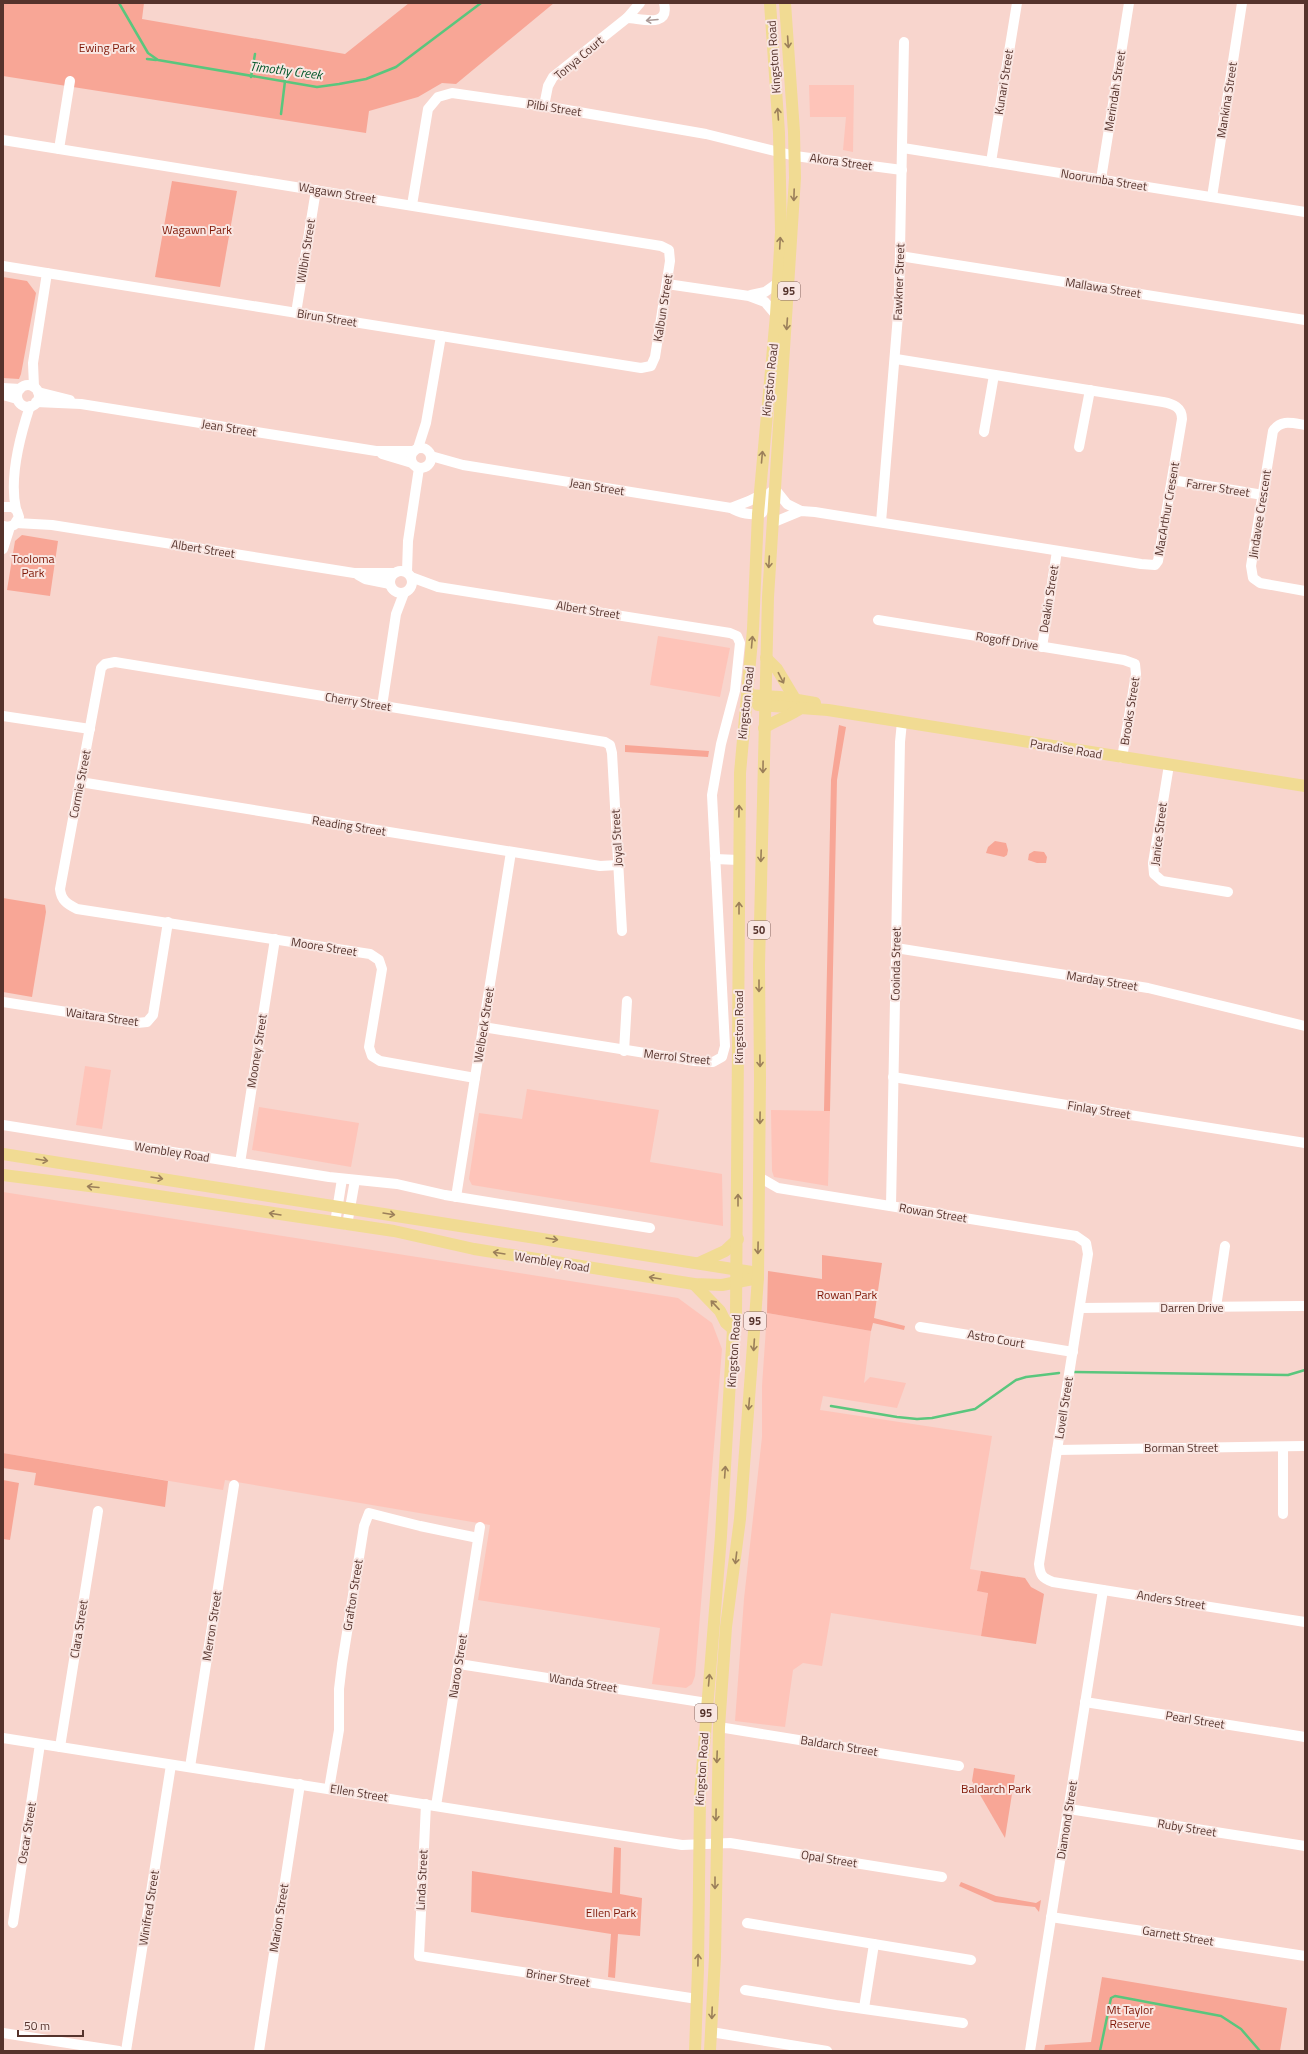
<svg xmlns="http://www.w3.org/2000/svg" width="1308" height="2054" viewBox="0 0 1308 2054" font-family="'Titillium Web',sans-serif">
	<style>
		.built { fill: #fec4b9 }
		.green { fill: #f8a696 }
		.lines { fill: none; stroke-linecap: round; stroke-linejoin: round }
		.stream { stroke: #5ac67d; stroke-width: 2.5 }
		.minor { stroke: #fff; stroke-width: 10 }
		.major { stroke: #f1db93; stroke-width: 12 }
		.oneway { stroke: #aa9996 }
		.oneway2 { stroke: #9b7f5a }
		.labels { text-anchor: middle; stroke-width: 4; stroke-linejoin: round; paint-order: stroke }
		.shield { fill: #f9e6e2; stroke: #866963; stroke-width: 1 }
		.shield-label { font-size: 11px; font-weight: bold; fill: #55332c }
		.park-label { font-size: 12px; fill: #7f1706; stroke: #f9e6e2 }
		.street-label { font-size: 12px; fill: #55332c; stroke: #f9e6e2 }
		.water-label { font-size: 13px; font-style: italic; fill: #005628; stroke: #f9e6e2 }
	</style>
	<rect width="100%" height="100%" fill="#f8d5cd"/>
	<!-- built -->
	<g class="built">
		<path d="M809,85h45l-1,67 -10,-2 3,-33h-36z"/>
		<path d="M658,636l72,12 -10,49 -70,-12z"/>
		<path d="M85,1066l26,4 -9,59 -26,-4z"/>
		<path d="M527,1089l132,21 -9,52 72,12 1,52 -251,-41 -3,-6 10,-66 43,6z"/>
		<path d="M259,1107l100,16 -8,44 -99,-17z"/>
		<path d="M771,1110l59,1 -2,75 -54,-9 -2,-6z"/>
		<path d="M3,1192l675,106 34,25 10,26 -27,327 -3,8 -6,4 -34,-4 8,-56 -182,-28 12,-75 -265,-45 -2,10 -220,-37z"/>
		<path d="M767,1313l104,18 -7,52 6,-6 36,6 -9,25 -74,-12 -3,14 172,26 -22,133 11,2 -4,20 11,1 -7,44 -150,-23 -9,53 -19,-3 -10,7 -8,57 -50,-6 9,-122 18,-162v-51z"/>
	</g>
	<!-- green -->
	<g class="green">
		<path d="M3,3h141l-2,16 203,35 64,-51h145l-98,81 -14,-1 -24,14 -49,14 -3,22 -363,-57z"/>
		<path d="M172,181l65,10 -17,96 -65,-10z"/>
		<path d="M3,277l24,4 9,12 -15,81 -2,5 -16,-1z"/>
		<path d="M22,535l36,6 -8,55 -43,-6 8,-49z"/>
		<path d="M839,725l7,2 -9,53 -7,331h-6l7,-331z"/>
		<path d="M625,745l84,6 -1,6 -83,-5z"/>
		<path d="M995,841l11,2 2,7 -1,5 -3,2 -18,-4 2,-6z"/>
		<path d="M1034,851l10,1 3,5 -1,6h-9l-9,-3 1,-6z"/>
		<path d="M3,898l42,7 1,7 -14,85 -29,-5z"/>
		<path d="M822,1255l60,8 -8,55 31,8 -1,4 -31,-7 -2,8 -104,-18 1,-42 54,8z"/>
		<path d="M3,1453l165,28 -3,26 -131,-22 2,-12 -33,-5z"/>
		<path d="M3,1480l16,3 -9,57 -7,-1z"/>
		<path d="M981,1571l44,7 6,9 13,7 -8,50 -55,-8 7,-43 -11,-2z"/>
		<path d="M974,1768l41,7 -10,63 -33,-57z"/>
		<path d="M614,1847l7,1 -1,46 22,4 -2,38 -22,-2 -3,44 -7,-1 3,-43 -140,-22 1,-41 140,22z"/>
		<path d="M961,1882l35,14 40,7 5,-3 -2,12 -4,-5 -40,-5 -36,-16z"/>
		<path d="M1102,1977l185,31 -7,43h-236l1,-6 46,-3z"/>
	</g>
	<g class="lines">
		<!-- stream -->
		<g class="stream">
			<path d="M119,3l29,50 10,7 159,27 22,-3 27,-5 30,-12 85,-64"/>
			<path d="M147,59l9,1"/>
			<path d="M251,77l4,-23"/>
			<path d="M281,114l4,-33"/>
			<path d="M1074,1372l214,3 17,-5"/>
			<path d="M831,1406l66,11 20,2 15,-1 43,-9 41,-29 10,-3 33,-4"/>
			<path d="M1100,2051l11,-53 4,-2 106,20 20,13 19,22"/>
		</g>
		<!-- minor -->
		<g class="minor">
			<path d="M627,18c13,0 43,11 37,-15"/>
			<path d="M544,106l4,-20 5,-9 74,-59 13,-15"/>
			<path d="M3,140l658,106 8,4 1,11 -15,96 -4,9 -10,2 -638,-102"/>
			<path d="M903,148l402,64"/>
			<path d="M59,149l11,-68"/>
			<path d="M991,162l26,-159"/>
			<path d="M1101,179l28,-176"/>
			<path d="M1212,197l30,-194"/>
			<path d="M412,205l16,-96 10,-12 14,-4 92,13 162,28 89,22 107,14"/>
			<path d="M900,256l405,64"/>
			<path d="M667,284l82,12 16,6 11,13"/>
			<path d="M751,295l14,-3 14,-10"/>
			<path d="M296,313l20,-123"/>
			<circle cx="28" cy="396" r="11"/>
			<path d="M34,387l-1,-24 14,-90"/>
			<path d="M3,388l17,1"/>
			<path d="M38,392l32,8"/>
			<path d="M3,395l14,4"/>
			<path d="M36,402l45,2 295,47h38"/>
			<path d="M1305,425c-13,-2 -24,-6 -32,6l-22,135 2,12 7,5 45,8"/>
			<path d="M984,432l10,-57"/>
			<path d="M1079,447l11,-57"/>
			<circle cx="421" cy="458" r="10"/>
			<path d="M418,448l8,-25 15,-87"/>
			<path d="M382,454l30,9"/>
			<path d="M431,456l32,9 268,43c8,5 21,8 31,5l4,-8 1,-10 8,-6 12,15 14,7"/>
			<path d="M1172,480l91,15"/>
			<path d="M3,507h10l4,4 2,6 -5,8 -6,2 -5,-1"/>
			<path d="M731,508l18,-7 10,-5"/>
			<path d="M16,509c-7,-31 4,-73 14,-103"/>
			<path d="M881,522l18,-219 5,-261"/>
			<path d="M16,523l36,2 302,48h41"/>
			<path d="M772,523l29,-12 14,1 326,52 14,1 3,-4 24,-142c0,-12 -9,-15 -19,-17l-267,-43"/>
			<path d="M3,549l7,-22"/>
			<circle cx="401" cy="582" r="11"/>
			<path d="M407,572l1,-31 11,-73"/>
			<path d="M358,575l7,4 25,5"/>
			<path d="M411,577l27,10 292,46 7,3 3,7 -5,48 -14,53 -9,51 13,251 -3,11 -9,5 -18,-1 -212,-34"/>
			<path d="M878,620l246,40 11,4 1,10 -14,84"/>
			<path d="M1042,647l15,-96"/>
			<path d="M382,706l14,-92 8,-21"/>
			<path d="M3,716l87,13"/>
			<path d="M1169,765l-16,98 1,11 8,7 66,11"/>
			<path d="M80,782l520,84 18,-1"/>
			<path d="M715,859l24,1"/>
			<path d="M896,948l252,40 157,38"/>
			<path d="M3,1002l134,21 10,-1 6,-7 15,-93"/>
			<path d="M624,1051l3,-50"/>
			<path d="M893,1077l412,66"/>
			<path d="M475,1078l-95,-17 -8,-5 -3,-9 13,-78 -3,-9 -9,-6 -293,-45c-10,-5 -16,-9 -17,-20l41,-221 4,-4 10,-2 490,80 5,3 2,8 10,178"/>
			<path d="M3,1125l326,52 68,7 48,11 205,33"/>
			<path d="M240,1163l35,-224"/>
			<path d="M759,1177l19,11 298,48 10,7 2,11 -49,310c1,11 3,14 14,18l252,40"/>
			<path d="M456,1197l55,-345"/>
			<path d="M891,1206l9,-464 2,-20"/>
			<path d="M335,1223l7,-44"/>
			<path d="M347,1225l8,-45"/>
			<path d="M1216,1307l9,-61"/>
			<path d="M1080,1308l225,-2"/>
			<path d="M920,1327l153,25"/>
			<path d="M1283,1447v67"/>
			<path d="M1057,1450l248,-4"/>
			<path d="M459,1664l248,39"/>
			<path d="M1085,1702l220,35"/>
			<path d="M719,1727l240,39"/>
			<path d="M3,1738l679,107 48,-2 212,34"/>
			<path d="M60,1747l38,-236"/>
			<path d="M190,1767l44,-282"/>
			<path d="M329,1789l10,-59v-41l3,-25 22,-138 5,-13 51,13 58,12"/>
			<path d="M426,1804l-7,152 278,43"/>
			<path d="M436,1806l44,-279"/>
			<path d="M1069,1809l236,37"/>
			<path d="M1051,1917l254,39"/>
			<path d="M13,1923l27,-179"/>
			<path d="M747,1923l224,37"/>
			<path d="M745,1990l91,15 127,18"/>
			<path d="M864,2008l10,-64"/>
			<path d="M711,2032l116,19"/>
			<path d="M3,2033l116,18"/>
			<path d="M126,2051l45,-286"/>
			<path d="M259,2051l41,-267"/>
			<path d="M1030,2051l73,-461"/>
		</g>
		<!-- major -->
		<g class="major">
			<path d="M766,658l11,11 18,30"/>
			<path d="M747,695l33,2 35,6"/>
			<path d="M758,705l70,5 477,76"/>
			<path d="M764,728c12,-8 26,-12 37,-20"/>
			<path d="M3,1154l755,119"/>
			<path d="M3,1175l102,13 289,43 80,18 220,35 28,1 36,-7"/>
			<path d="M699,1263l26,-12 13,-12"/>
			<path d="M694,1284l26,27 6,12 7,6"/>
			<path d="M695,2051l3,-82 2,-173 21,-260 12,-207 3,-15 4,-541 13,-144 5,-115 18,-199 5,-83 -2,-99 -9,-130"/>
			<path d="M710,2051l5,-94 4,-230 7,-100 14,-108 18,-241 2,-199 -1,-114 9,-368 27,-419 -1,-46 -9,-129"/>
		</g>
	</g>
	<!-- one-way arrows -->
	<defs><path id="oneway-shaft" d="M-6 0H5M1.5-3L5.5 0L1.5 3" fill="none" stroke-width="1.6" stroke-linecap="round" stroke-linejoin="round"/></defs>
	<use class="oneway" href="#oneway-shaft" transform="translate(652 20) rotate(175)"/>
	<g class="oneway2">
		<use href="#oneway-shaft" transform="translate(788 42) rotate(86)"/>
		<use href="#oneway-shaft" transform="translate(778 114) rotate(-94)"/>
		<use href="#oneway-shaft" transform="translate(794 195) rotate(92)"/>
		<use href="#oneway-shaft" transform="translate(780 243) rotate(-87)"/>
		<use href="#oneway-shaft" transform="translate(787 324) rotate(94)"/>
		<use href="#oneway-shaft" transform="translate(762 457) rotate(-85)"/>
		<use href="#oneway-shaft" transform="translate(769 562) rotate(93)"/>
		<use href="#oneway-shaft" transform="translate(752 642) rotate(-85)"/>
		<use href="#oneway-shaft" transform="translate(781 678) rotate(63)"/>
		<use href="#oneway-shaft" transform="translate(763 767) rotate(91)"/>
		<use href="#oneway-shaft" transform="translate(739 811) rotate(-89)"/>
		<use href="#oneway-shaft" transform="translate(761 856) rotate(92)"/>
		<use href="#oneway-shaft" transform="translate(739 908) rotate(-90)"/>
		<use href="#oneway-shaft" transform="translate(759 986) rotate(90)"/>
		<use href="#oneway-shaft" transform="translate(760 1061) rotate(89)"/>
		<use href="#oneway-shaft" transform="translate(760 1118) rotate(91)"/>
		<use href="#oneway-shaft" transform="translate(42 1160) rotate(9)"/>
		<use href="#oneway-shaft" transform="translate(157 1178) rotate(9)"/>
		<use href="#oneway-shaft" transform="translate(93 1187) rotate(-175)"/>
		<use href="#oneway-shaft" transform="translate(738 1200) rotate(-90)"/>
		<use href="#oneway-shaft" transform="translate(275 1214) rotate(-171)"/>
		<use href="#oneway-shaft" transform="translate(389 1214) rotate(9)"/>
		<use href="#oneway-shaft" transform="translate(552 1239) rotate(9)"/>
		<use href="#oneway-shaft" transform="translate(758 1248) rotate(91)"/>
		<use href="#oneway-shaft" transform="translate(499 1253) rotate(-171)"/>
		<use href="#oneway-shaft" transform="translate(655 1278) rotate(-171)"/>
		<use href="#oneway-shaft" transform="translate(715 1305) rotate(-133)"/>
		<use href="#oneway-shaft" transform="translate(754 1345) rotate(94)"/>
		<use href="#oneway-shaft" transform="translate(749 1404) rotate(95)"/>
		<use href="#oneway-shaft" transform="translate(725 1472) rotate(-86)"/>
		<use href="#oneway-shaft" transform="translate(736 1558) rotate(97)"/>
		<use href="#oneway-shaft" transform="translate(709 1680) rotate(-85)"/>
		<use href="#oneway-shaft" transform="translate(717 1757) rotate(92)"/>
		<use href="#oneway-shaft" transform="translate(716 1815) rotate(91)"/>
		<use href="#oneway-shaft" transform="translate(715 1883) rotate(90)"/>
		<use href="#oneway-shaft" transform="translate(698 1960) rotate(-89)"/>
		<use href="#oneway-shaft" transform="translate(712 2013) rotate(92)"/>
	</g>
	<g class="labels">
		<!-- shield labels -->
		<g class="shield">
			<rect x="778" y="282" width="22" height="18" rx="3"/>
			<rect x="748" y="921" width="22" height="18" rx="3"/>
			<rect x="744" y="1312" width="22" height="18" rx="3"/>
			<rect x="695" y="1704" width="22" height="18" rx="3"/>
		</g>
		<g class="shield-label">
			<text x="789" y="295">95</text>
			<text x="759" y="934">50</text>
			<text x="755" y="1325">95</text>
			<text x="706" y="1717">95</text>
		</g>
		<!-- park labels -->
		<g class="park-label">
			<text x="107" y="52">Ewing Park</text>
			<text x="197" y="234">Wagawn Park</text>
			<text x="33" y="563">Tooloma<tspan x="33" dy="14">Park</tspan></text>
			<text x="847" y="1299">Rowan Park</text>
			<text x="996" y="1793">Baldarch Park</text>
			<text x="611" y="1917">Ellen Park</text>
			<text x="1130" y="2014">Mt Taylor<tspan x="1130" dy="14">Reserve</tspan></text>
		</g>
		<!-- street labels -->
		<g class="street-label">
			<text transform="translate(774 57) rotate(-94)" y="4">Kingston Road</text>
			<text transform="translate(579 58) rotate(-40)" y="4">Tonya Court</text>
			<text transform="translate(1004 82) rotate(-81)" y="4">Kunari Street</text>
			<text transform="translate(1115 91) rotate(-81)" y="4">Merindah Street</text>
			<text transform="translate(1227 100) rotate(-81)" y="4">Mankina Street</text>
			<text transform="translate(554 108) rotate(9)" y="4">Pilbi Street</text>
			<text transform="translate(841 162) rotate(8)" y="4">Akora Street</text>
			<text transform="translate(1104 180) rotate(9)" y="4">Noorumba Street</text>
			<text transform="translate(337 193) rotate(9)" y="4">Wagawn Street</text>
			<text transform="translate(306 251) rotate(-81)" y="4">Wilbin Street</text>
			<text transform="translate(899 282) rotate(-88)" y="4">Fawkner Street</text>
			<text transform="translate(1103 288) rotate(9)" y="4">Mallawa Street</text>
			<text transform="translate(663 308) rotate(-81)" y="4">Kalbun Street</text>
			<text transform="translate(327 318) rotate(9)" y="4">Birun Street</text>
			<text transform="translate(770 380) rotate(-84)" y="4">Kingston Road</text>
			<text transform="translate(229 428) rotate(9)" y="4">Jean Street</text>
			<text transform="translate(597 487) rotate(9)" y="4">Jean Street</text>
			<text transform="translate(1218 488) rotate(9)" y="4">Farrer Street</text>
			<text transform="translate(1167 509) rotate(-80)" y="4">MacArthur Cresent</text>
			<text transform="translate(1260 514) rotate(-81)" y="4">Jindavee Crescent</text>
			<text transform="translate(203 549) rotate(9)" y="4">Albert Street</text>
			<text transform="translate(1049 599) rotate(-81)" y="4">Deakin Street</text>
			<text transform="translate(588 610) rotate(9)" y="4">Albert Street</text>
			<text transform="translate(1007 641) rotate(9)" y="4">Rogoff Drive</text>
			<text transform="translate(358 702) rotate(9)" y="4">Cherry Street</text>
			<text transform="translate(746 703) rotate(-84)" y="4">Kingston Road</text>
			<text transform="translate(1130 711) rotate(-81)" y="4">Brooks Street</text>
			<text transform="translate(1066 749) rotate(9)" y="4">Paradise Road</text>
			<text transform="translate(80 784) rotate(-79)" y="4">Cormie Street</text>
			<text transform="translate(349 826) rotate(9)" y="4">Reading Street</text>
			<text transform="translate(1159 834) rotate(-83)" y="4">Janice Street</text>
			<text transform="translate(617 838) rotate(-93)" y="4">Joyal Street</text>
			<text transform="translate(324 947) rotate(9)" y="4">Moore Street</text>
			<text transform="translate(896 964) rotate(-89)" y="4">Cooinda Street</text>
			<text transform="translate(1102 981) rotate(9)" y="4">Marday Street</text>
			<text transform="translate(102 1017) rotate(8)" y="4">Waitara Street</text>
			<text transform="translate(484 1025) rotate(-81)" y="4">Welbeck Street</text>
			<text transform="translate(739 1027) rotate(-90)" y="4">Kingston Road</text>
			<text transform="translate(257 1051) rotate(-81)" y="4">Mooney Street</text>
			<text transform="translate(677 1057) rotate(6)" y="4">Merrol Street</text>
			<text transform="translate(1099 1110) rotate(9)" y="4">Finlay Street</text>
			<text transform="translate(172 1152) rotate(9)" y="4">Wembley Road</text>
			<text transform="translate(933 1213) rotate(9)" y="4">Rowan Street</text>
			<text transform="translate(552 1262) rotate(9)" y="4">Wembley Road</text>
			<text x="1192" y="1312">Darren Drive</text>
			<text transform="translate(996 1339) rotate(10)" y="4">Astro Court</text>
			<text transform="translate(734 1351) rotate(-86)" y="4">Kingston Road</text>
			<text transform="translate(1064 1408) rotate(-81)" y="4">Lovell Street</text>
			<text x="1181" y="1452">Borman Street</text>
			<text transform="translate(353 1595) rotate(-81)" y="4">Grafton Street</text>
			<text transform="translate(1171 1600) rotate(9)" y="4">Anders Street</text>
			<text transform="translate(212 1626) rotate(-81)" y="4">Merron Street</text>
			<text transform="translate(79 1629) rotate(-81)" y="4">Clara Street</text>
			<text transform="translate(458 1666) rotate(-81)" y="4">Naroo Street</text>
			<text transform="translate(583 1683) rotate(9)" y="4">Wanda Street</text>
			<text transform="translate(1195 1720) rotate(9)" y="4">Pearl Street</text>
			<text transform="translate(839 1746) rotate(9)" y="4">Baldarch Street</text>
			<text transform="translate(702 1769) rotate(-86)" y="4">Kingston Road</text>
			<text transform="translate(359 1793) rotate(9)" y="4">Ellen Street</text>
			<text transform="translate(1067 1820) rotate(-81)" y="4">Diamond Street</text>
			<text transform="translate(1187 1828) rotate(9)" y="4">Ruby Street</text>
			<text transform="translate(27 1833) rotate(-81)" y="4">Oscar Street</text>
			<text transform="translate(829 1859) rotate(9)" y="4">Opal Street</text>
			<text transform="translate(422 1880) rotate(-87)" y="4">Linda Street</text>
			<text transform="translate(149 1908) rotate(-81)" y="4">Winifred Street</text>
			<text transform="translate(279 1918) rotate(-81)" y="4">Marion Street</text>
			<text transform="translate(1178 1936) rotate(9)" y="4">Garnett Street</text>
			<text transform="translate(558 1978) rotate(9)" y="4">Briner Street</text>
		</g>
		<!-- water labels -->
		<g class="water-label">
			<text transform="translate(286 70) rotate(7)" y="5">Timothy Creek</text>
		</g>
	</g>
	<!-- border -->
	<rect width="1308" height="2054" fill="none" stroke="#55332c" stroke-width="8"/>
	<!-- scale -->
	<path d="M18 2030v6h65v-6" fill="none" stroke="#55332c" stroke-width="2"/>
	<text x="24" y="2030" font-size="12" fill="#55332c" stroke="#f9e6e2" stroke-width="3" paint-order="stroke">50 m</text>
</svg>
